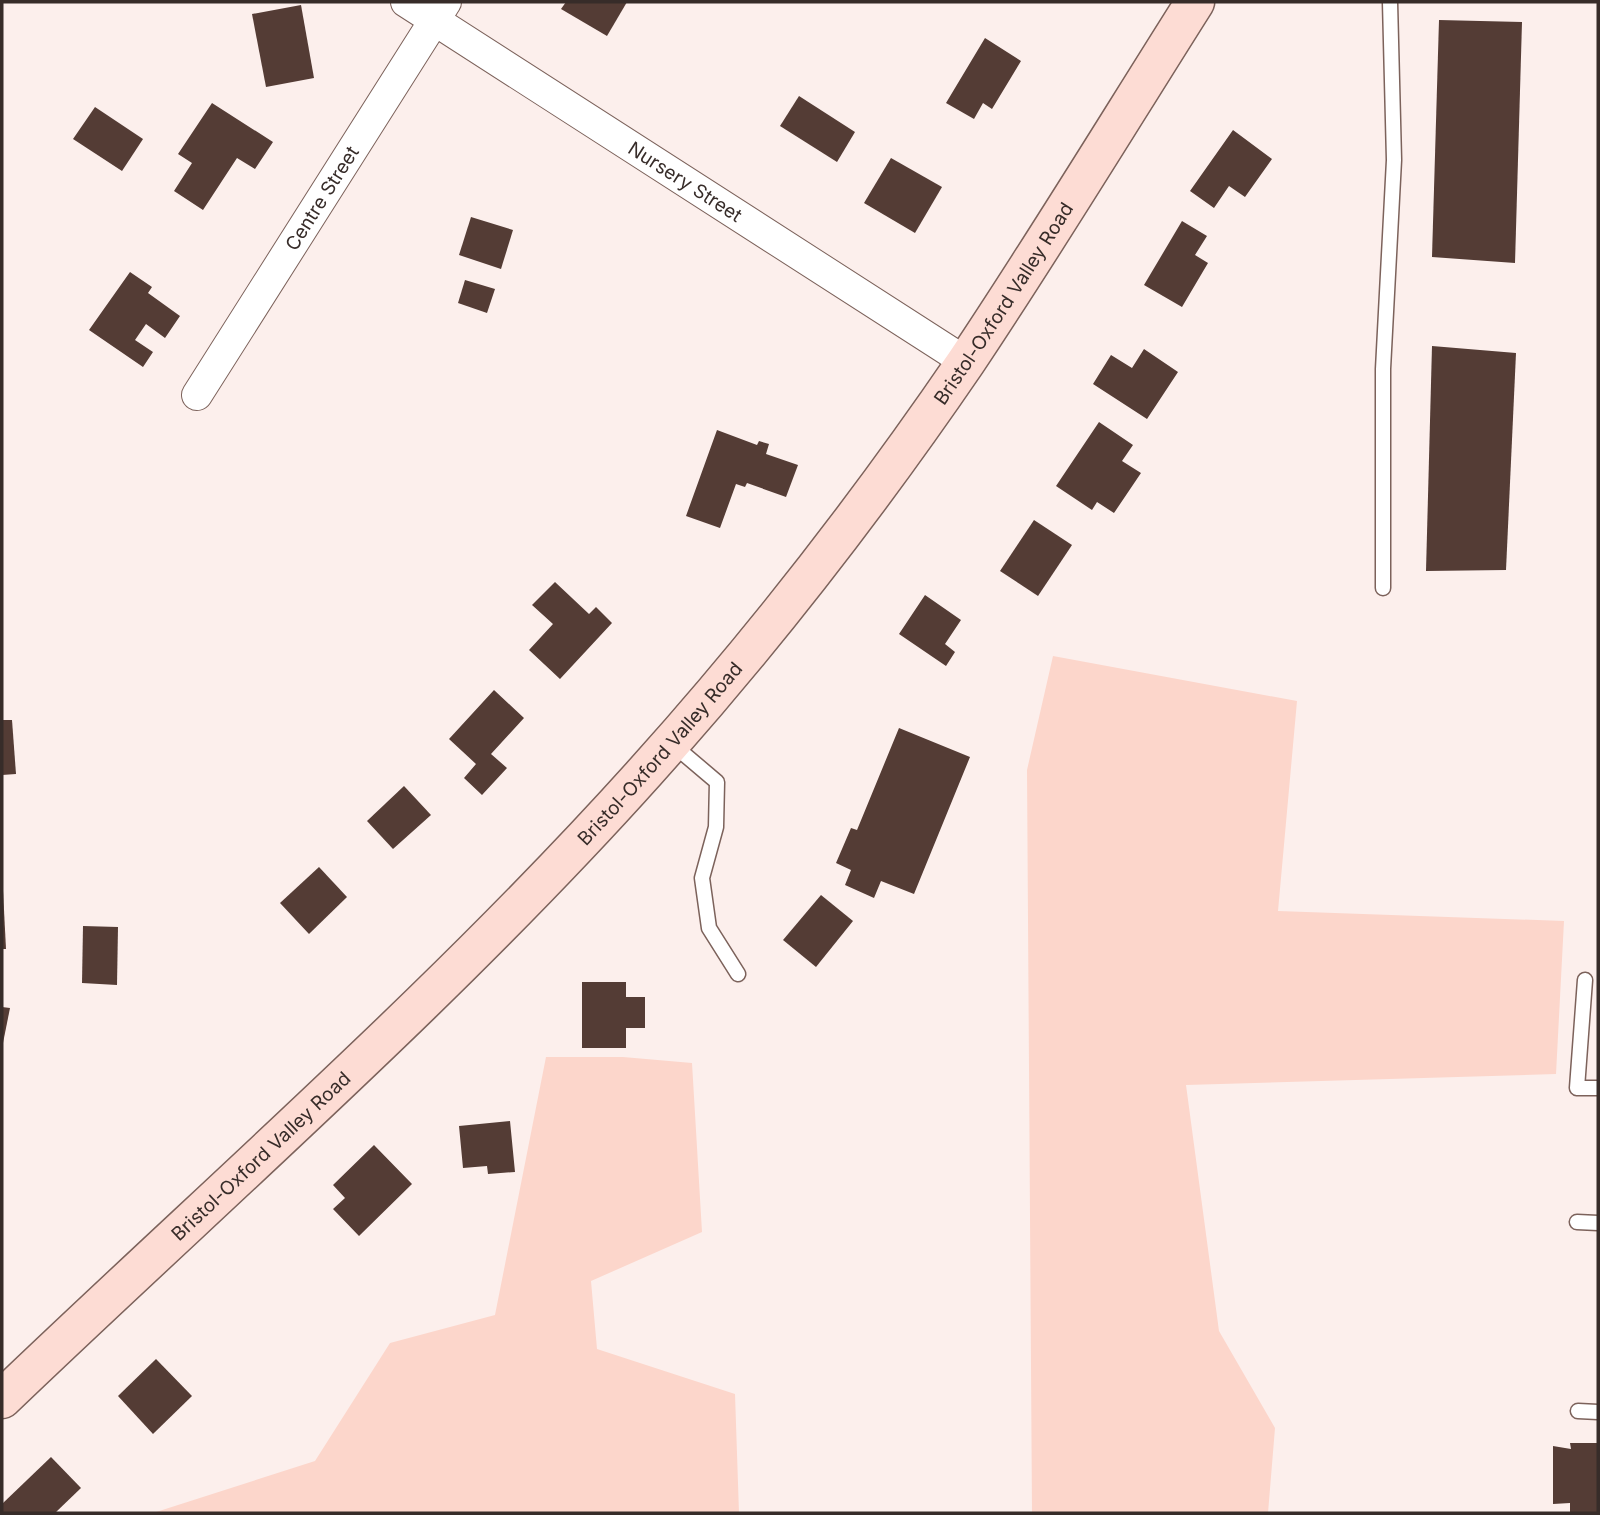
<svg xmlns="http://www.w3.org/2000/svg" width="1600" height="1515" viewBox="0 0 1600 1515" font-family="Inter,sans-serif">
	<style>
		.green { fill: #fcd6cb }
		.building { fill: #543c35 }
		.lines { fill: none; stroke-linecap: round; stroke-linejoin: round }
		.service-casing { stroke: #7c625b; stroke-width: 17 }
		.minor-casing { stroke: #7c625b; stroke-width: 32 }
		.secondary-casing { stroke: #7c625b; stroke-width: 41 }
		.service { stroke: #fff; stroke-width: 14 }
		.minor { stroke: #fff; stroke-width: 30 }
		.secondary { stroke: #fddcd4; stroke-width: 38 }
		.labels { text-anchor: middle; stroke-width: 7; stroke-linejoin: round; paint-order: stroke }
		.street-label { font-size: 19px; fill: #372c29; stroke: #fff }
	</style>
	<rect width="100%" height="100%" fill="#fcefec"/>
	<!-- green -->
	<g class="green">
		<path d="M1053,656l244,45 -19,210 286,10 -8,153 -370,11 33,246 56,97 -7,85h-236l-5,-743z"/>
		<path d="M546,1057h77l69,6 10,169 -111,49 6,68 138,45 4,119h-586l162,-52 75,-118 105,-28z"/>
	</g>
	<!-- building -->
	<g class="building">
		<path d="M566,2h61l-20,34 -46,-27z"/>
		<path d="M301,5l13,73 -48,9 -14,-73z"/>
		<path d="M1439,20l83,2 -7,241 -83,-6z"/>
		<path d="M985,38l36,23 -29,48 -9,-6 -9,16 -28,-16z"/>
		<path d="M799,96l56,36 -18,30 -57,-36z"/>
		<path d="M212,103l61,39 -18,27 -18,-11 -34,52 -29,-19 18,-28 -14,-9z"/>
		<path d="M95,107l48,32 -21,32 -49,-32z"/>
		<path d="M1233,130l39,29 -27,38 -16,-11 -15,22 -24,-17z"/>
		<path d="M891,158l51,29 -27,46 -51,-30z"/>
		<path d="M471,217l42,13 -12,39 -42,-14z"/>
		<path d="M1182,221l25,15 -12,19 13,8 -26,44 -38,-22z"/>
		<path d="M130,272l22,15 -4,6 32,23 -15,22 -19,-14 -11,16 18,12 -10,15 -54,-37z"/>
		<path d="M465,280l30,9 -8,24 -29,-10z"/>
		<path d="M1432,346l84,7 -10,217 -80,1z"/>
		<path d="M1144,349l34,23 -31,47 -54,-35 18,-29 21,13z"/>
		<path d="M1099,422l34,23 -11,16 19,12 -27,40 -17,-11 -5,8 -36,-24z"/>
		<path d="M717,430l40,15 2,-4 10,3 -3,10 32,11 -12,32 -39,-14 -2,4 -9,-3 -16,44 -34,-12z"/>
		<path d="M1034,520l38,25 -34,51 -38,-25z"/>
		<path d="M555,582l34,32 7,-7 16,16 -52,56 -31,-29 24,-26 -21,-19z"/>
		<path d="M925,595l36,25 -16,24 10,8 -9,14 -47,-32z"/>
		<path d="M494,690l30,28 -33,36 16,14 -25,27 -18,-17 12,-14 -27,-25z"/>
		<path d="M2,720h10l4,54 -14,1z"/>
		<path d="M899,728l71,29 -56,137 -33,-13 -7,17 -29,-13 6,-15 -15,-7 15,-35 6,2z"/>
		<path d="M404,786l27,29 -38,34 -26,-28z"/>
		<path d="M319,867l28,30 -38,37 -29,-31z"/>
		<path d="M2,871l4,78h-4z"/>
		<path d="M821,895l32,26 -37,46 -33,-27z"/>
		<path d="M83,926l35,1 -1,58 -35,-2z"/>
		<path d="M582,982h44v15h19v31h-19v20h-44z"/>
		<path d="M2,1007l8,1 -7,35h-1z"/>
		<path d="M510,1121l5,51 -27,2 -1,-8 -24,2 -4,-42z"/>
		<path d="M374,1145l38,39 -53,52 -26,-27 12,-11 -12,-13z"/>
		<path d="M156,1359l36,37 -39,38 -35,-38z"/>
		<path d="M1570,1443h28v70h-28v-10l-17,1v-58l18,3z"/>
		<path d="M51,1457l30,31 -26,25h-53v-9z"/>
	</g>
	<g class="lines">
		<!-- service casing -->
		<g class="service-casing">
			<g id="service">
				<path d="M1383,588v-219l11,-209 -4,-158"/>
				<path d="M671,743l46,39 -1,45 -14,51 7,50 29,46"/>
				<path d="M1585,980l-8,108h21"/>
				<path d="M1577,1222l21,1"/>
				<path d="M1578,1411l20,1"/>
			</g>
		</g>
		<!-- minor casing -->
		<g class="minor-casing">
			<g id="minor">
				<path id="s1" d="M406,2l560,360"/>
				<path id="s2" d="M197,395l249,-393"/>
			</g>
		</g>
		<!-- secondary casing -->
		<g class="secondary-casing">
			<g id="secondary">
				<path id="s3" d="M2,1399c216,-207 444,-405 644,-628 115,-128 223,-267 320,-409 79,-118 153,-240 229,-360"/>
			</g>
		</g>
		<!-- service -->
		<use href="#service" class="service"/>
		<!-- minor -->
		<use href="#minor" class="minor"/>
		<!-- secondary -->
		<use href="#secondary" class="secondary"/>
	</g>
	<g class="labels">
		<!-- street labels -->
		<g class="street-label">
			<text dy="7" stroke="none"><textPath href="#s1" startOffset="332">Nursery Street</textPath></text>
			<text dy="7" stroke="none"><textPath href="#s2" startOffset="233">Centre Street</textPath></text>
			<text dy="7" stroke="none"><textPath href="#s3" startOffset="1489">Bristol-Oxford Valley Road</textPath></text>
			<text dy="7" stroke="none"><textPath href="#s3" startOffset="922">Bristol-Oxford Valley Road</textPath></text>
			<text dy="7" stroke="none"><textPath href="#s3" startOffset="355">Bristol-Oxford Valley Road</textPath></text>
		</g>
	</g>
	<!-- border -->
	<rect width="1600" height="1515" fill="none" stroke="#372c29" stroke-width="7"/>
</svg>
